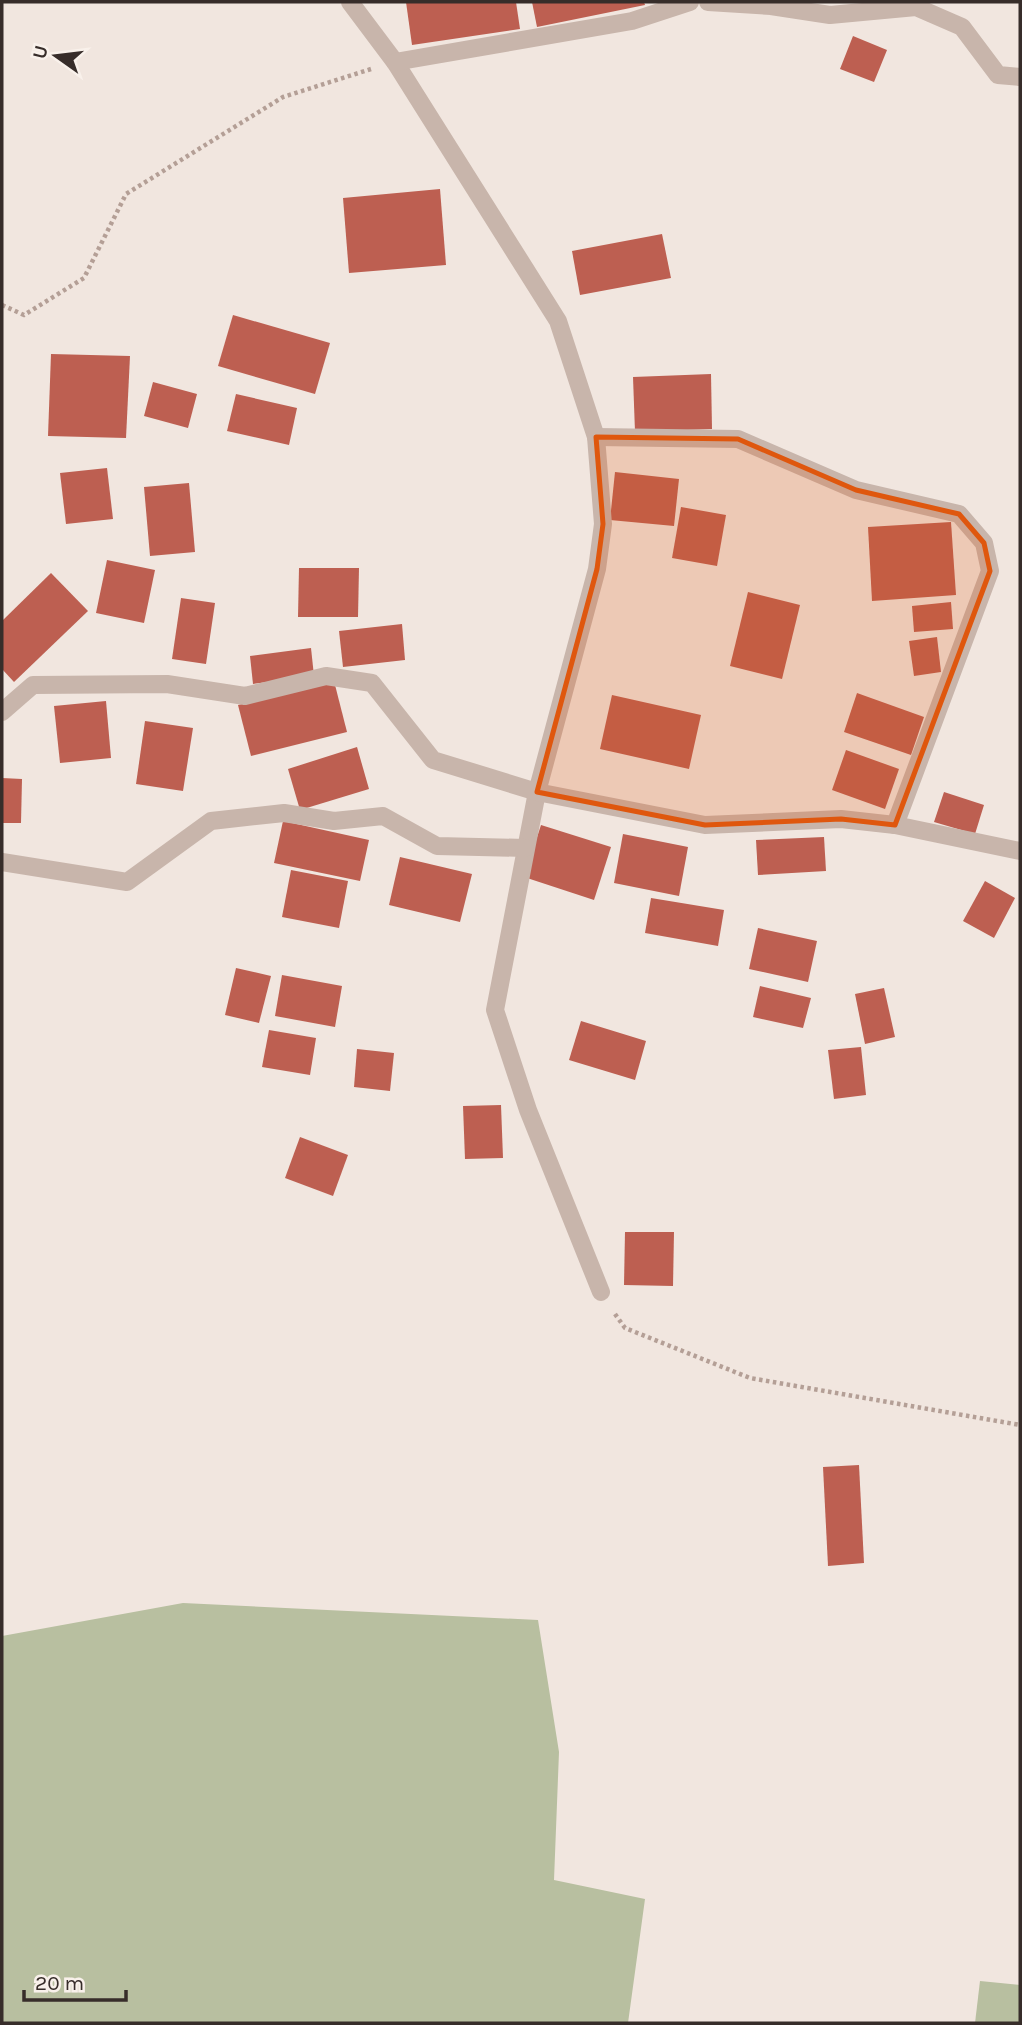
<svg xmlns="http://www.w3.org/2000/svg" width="1022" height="2025" viewBox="0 0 1022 2025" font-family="Karla,sans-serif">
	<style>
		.green { fill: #b8bfa0 }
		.building { fill: #bd5f51 }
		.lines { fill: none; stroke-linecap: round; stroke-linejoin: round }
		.path { stroke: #b49f96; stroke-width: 4.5; stroke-dasharray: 3.5 3.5; stroke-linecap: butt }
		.street { stroke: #c8b5ab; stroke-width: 18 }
		.marked { fill: #df570e; fill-opacity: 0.2; stroke: #df570e; stroke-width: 5; stroke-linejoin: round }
	</style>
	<rect width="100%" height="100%" fill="#f1e6df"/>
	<!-- green -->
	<g class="green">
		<path d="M183,1603l355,17 21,132 -5,128 91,19 -17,124h-626v-387z"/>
		<path d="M980,1981l40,4v38h-45z"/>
	</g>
	<!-- building -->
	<g class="building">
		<path d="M406,2h110l4,27 -108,16z"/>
		<path d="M532,2h112l1,3 -108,22z"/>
		<path d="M853,36l34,14 -13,32 -34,-13z"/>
		<path d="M440,189l6,76 -97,8 -6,-75z"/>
		<path d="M662,234l9,44 -91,17 -8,-44z"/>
		<path d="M233,315l97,28 -15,51 -97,-28z"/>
		<path d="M51,354l79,2 -4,82 -78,-2z"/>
		<path d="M711,374l1,55 -77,3 -2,-55z"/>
		<path d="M153,382l44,12 -9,34 -44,-12z"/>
		<path d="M236,394l61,14 -8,37 -62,-14z"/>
		<path d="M107,468l6,51 -47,5 -6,-51z"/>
		<path d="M615,472l64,7 -5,47 -64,-6z"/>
		<path d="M189,483l6,69 -45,4 -6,-69z"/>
		<path d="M681,507l45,8 -9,51 -45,-8z"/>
		<path d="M951,522l5,73 -84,6 -4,-74z"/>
		<path d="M107,560l48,10 -11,53 -48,-10z"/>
		<path d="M299,568h60l-1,49h-60z"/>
		<path d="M51,573l37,38 -74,71 -12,-13v-48z"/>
		<path d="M748,592l52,13 -18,74 -52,-13z"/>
		<path d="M181,598l34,5 -9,61 -34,-5z"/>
		<path d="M951,602l2,27 -39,3 -2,-26z"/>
		<path d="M402,624l3,36 -62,7 -4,-36z"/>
		<path d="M937,637l4,35 -27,4 -5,-35z"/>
		<path d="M311,648l3,28 -61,8 -3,-28z"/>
		<path d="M334,681l13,51 -96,24 -13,-51z"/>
		<path d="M857,693l67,24 -13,38 -67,-23z"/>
		<path d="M612,695l89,20 -12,54 -89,-20z"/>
		<path d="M106,701l5,57 -51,5 -6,-57z"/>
		<path d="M145,721l48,7 -10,63 -47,-7z"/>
		<path d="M357,747l12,42 -69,21 -12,-41z"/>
		<path d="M846,750l53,19 -14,40 -53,-19z"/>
		<path d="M2,778l20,1 -1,44h-19z"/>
		<path d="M944,792l40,13 -9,29 -41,-12z"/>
		<path d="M283,821l86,19 -9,41 -86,-18z"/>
		<path d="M541,825l70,22 -17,53 -70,-23z"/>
		<path d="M623,834l65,13 -9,49 -65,-13z"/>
		<path d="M824,837l2,34 -68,4 -2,-35z"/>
		<path d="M400,857l72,17 -12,48 -71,-17z"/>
		<path d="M291,870l57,11 -9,47 -57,-11z"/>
		<path d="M985,881l30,17 -21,40 -31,-17z"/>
		<path d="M651,898l73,12 -6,36 -73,-13z"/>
		<path d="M758,928l59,13 -9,41 -59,-13z"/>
		<path d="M236,968l35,8 -12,47 -34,-8z"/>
		<path d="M282,975l60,11 -7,41 -60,-11z"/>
		<path d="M760,986l51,12 -8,30 -50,-11z"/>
		<path d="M884,988l11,49 -30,7 -10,-50z"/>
		<path d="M581,1021l65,20 -11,39 -66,-20z"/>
		<path d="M269,1030l47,8 -6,37 -48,-8z"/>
		<path d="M861,1047l5,48 -32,4 -6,-49z"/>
		<path d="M357,1049l37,4 -4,38 -36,-4z"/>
		<path d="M501,1105l2,53 -38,1 -2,-53z"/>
		<path d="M300,1137l48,18 -15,41 -48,-18z"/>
		<path d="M625,1232h49l-1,54 -49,-1z"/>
		<path d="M859,1465l5,98 -36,3 -5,-99z"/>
	</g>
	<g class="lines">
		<!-- path -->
		<g class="path">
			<path d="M2,305l22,10 60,-37 42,-84 157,-97 88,-28"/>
			<path d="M615,1314l10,14 125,50 270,47"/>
		</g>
		<!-- street -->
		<g class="street">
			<path d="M350,2l45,60 163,259 38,116 7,87 -6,45 -60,223 -42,218 33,100 73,182"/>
			<path d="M708,2l63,4 59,9 86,-8 46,20 36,48 22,2"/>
			<path d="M395,62l237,-41 58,-19"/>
			<path d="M2,712l31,-27 134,-1 78,12 81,-20 46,7 61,77 104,32 168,33 136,-6 54,6 95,-254 -6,-28 -25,-29 -103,-24 -118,-51 -142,-2"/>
			<path d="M895,825l125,26"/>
			<path d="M2,862l125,20 84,-61 73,-8 50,8 49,-5 54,30 88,2"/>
		</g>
	</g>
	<!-- marked area -->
	<path class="marked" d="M596,437l142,2 118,51 103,24 25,29 6,28 -95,254 -54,-6 -136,6 -168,-33 60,-223 6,-45z"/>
	<!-- border -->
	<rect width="1022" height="2025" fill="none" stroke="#372d2a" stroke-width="7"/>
	<!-- north arrow -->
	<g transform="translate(56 56) rotate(284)" stroke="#f9f1eb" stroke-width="5" paint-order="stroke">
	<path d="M0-5L12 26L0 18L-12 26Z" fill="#372d2a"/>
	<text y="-10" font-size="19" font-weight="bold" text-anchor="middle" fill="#372d2a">U</text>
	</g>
	<!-- scale -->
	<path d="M24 1990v10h102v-10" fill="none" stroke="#372d2a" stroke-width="3.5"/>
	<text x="35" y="1990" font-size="21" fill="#372d2a" stroke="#f9f1eb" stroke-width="5" paint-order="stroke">20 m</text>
</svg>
